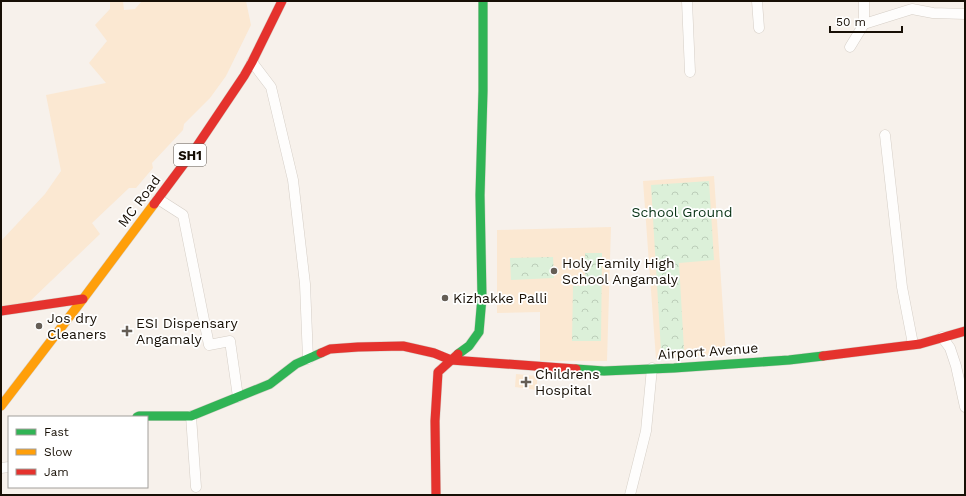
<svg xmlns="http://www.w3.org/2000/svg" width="966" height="496" viewBox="0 0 966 496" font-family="'Work Sans',sans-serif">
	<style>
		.built { fill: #fbe8d2 }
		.park { fill: url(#park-crowns) }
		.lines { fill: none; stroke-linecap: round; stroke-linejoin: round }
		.street-casing { stroke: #d5cec6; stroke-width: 11 }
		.fast-casing { stroke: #d5cec6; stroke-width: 10 }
		.slow-casing { stroke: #d5cec6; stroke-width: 10 }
		.jam-casing { stroke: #d5cec6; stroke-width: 10 }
		.street { stroke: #fefdfc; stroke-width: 10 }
		.fast { stroke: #30b455; stroke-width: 9 }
		.slow { stroke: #ff9f0a; stroke-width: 9 }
		.jam { stroke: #e5322d; stroke-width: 9 }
		.poi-dot { fill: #655e56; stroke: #fff; stroke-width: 1.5 }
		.labels { text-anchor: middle; stroke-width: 3.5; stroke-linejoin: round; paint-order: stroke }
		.shield { fill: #fff; stroke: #5d5750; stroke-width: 1 }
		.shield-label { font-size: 13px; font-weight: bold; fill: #170f05 }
		.street-label { font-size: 14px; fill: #170f05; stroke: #fff }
		.park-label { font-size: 14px; fill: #093316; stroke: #fff }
		.poi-label { font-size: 14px; fill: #170f05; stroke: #fff; text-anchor: start }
	</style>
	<defs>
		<pattern id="park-crowns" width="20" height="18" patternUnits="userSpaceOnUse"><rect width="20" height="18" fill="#dcf0d9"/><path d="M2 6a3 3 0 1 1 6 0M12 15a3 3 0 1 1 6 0" fill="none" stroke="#bccdb9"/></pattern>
	</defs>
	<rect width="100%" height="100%" fill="#f7f1eb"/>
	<!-- built -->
	<g class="built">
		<path d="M110,1h13l1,9 11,-1 7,-8h104l5,24 -25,51 -16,22 -26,26 -1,6 -31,33 1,5 -17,20h-7l-37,35 8,11 -74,71 -25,3v-67l44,-47 16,-23 -15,-76 60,-12 -17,-20 18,-22 -12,-16 15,-16z"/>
		<path d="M714,176l12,178 -70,5 -13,-178z"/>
		<path d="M611,227l-4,134h-67v-49l-43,1v-83z"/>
		<path d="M516,374l21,2v14l-22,-3z"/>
	</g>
	<!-- park -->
	<g class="park">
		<path d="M709,181l5,79 -35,3 5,87 -23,1 -10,-166z"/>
		<path d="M585,253h17l-1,88h-29l1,-55h12z"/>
		<path d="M553,257l1,21 -43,2 -1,-22z"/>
	</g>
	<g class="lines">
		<!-- street casing -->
		<g class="street-casing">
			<g id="street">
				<path d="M687,1l3,71"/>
				<path d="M757,1l2,27"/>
				<path d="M864,1v23"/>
				<path d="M850,47l14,-23 48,-15 21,4 32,1"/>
				<path d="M252,62l19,25 22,93 12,104 3,75"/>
				<path d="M885,135l17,152 11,57"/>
				<path d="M158,199l25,16 26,130 21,-4 8,56"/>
				<path d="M942,337l8,11 6,18 9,41"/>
				<path d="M191,416l5,71"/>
				<path d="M1,468l8,-1"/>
				<path d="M630,495l16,-64 6,-63"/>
			</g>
		</g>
		<!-- fast casing -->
		<g class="fast-casing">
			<g id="fast">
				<path d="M458,354l11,-8 10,-14 3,-35 -2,-102 3,-104v-90"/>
				<path d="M576,369l28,2 70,-3 115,-8 34,-4"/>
				<path d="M137,417l2,-1h52l79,-32 26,-20 25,-11"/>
			</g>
		</g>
		<!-- slow casing -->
		<g class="slow-casing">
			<path id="slow" d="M1,406l82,-107 71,-95"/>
		</g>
		<!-- jam casing -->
		<g class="jam-casing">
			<g id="jam">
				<path d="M154,204l41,-55 49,-73 8,-14 30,-61"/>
				<path d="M1,311l82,-12"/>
				<path d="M321,353l9,-4 28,-2 45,-1 31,7 17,7 125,9"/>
				<path d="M823,356l97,-12 45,-13"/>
				<path d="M436,495l-1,-74 3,-49 20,-18"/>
			</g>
		</g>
		<!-- street -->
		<use href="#street" class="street"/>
		<!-- fast -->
		<use href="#fast" class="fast"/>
		<!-- slow -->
		<use href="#slow" class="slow"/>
		<!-- jam -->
		<use href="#jam" class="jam"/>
	</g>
	<!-- markers -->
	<g class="poi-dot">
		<circle cx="554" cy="271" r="4"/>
		<circle cx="445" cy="298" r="4"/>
		<circle cx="39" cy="326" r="4"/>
		<path d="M125 325h4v4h4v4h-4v4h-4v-4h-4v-4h4z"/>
		<path d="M524 376h4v4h4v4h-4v4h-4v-4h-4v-4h4z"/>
	</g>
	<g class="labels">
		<!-- shield labels -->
		<rect class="shield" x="174" y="144" width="32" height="22" rx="3"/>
		<g class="shield-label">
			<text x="190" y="160">SH1</text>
		</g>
		<!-- street labels -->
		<g class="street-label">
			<text transform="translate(139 201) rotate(-53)" y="5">MC Road</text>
			<text transform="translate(708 351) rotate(-4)" y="5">Airport Avenue</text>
		</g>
		<!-- park labels -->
		<g class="park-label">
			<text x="682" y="217">School Ground</text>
		</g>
		<!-- poi labels -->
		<g class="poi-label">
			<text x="562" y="268">Holy Family High<tspan x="562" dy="16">School Angamaly</tspan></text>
			<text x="453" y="303">Kizhakke Palli</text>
			<text x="47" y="323">Jos dry<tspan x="47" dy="16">Cleaners</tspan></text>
			<text x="136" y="328">ESI Dispensary<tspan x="136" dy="16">Angamaly</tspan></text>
			<text x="535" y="379">Childrens<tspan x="535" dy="16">Hospital</tspan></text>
		</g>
	</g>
	<!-- border -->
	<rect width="966" height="496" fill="none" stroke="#170f05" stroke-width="4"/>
	<!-- legend -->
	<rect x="8" y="416" width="140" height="72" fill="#ffffff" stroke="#a29f9b"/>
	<rect x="16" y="429" width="20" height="6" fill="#30b455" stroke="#a29f9b"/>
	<text x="44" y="436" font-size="12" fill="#170f05">Fast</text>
	<rect x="16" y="449" width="20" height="6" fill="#ff9f0a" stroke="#a29f9b"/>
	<text x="44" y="456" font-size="12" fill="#170f05">Slow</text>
	<rect x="16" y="469" width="20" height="6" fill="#e5322d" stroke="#a29f9b"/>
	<text x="44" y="476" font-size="12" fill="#170f05">Jam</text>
	<!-- scale -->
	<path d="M830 26v6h72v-6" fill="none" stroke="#170f05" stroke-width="2"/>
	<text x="836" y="26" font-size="12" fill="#170f05" stroke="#ffffff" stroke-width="3" paint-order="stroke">50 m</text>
</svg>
